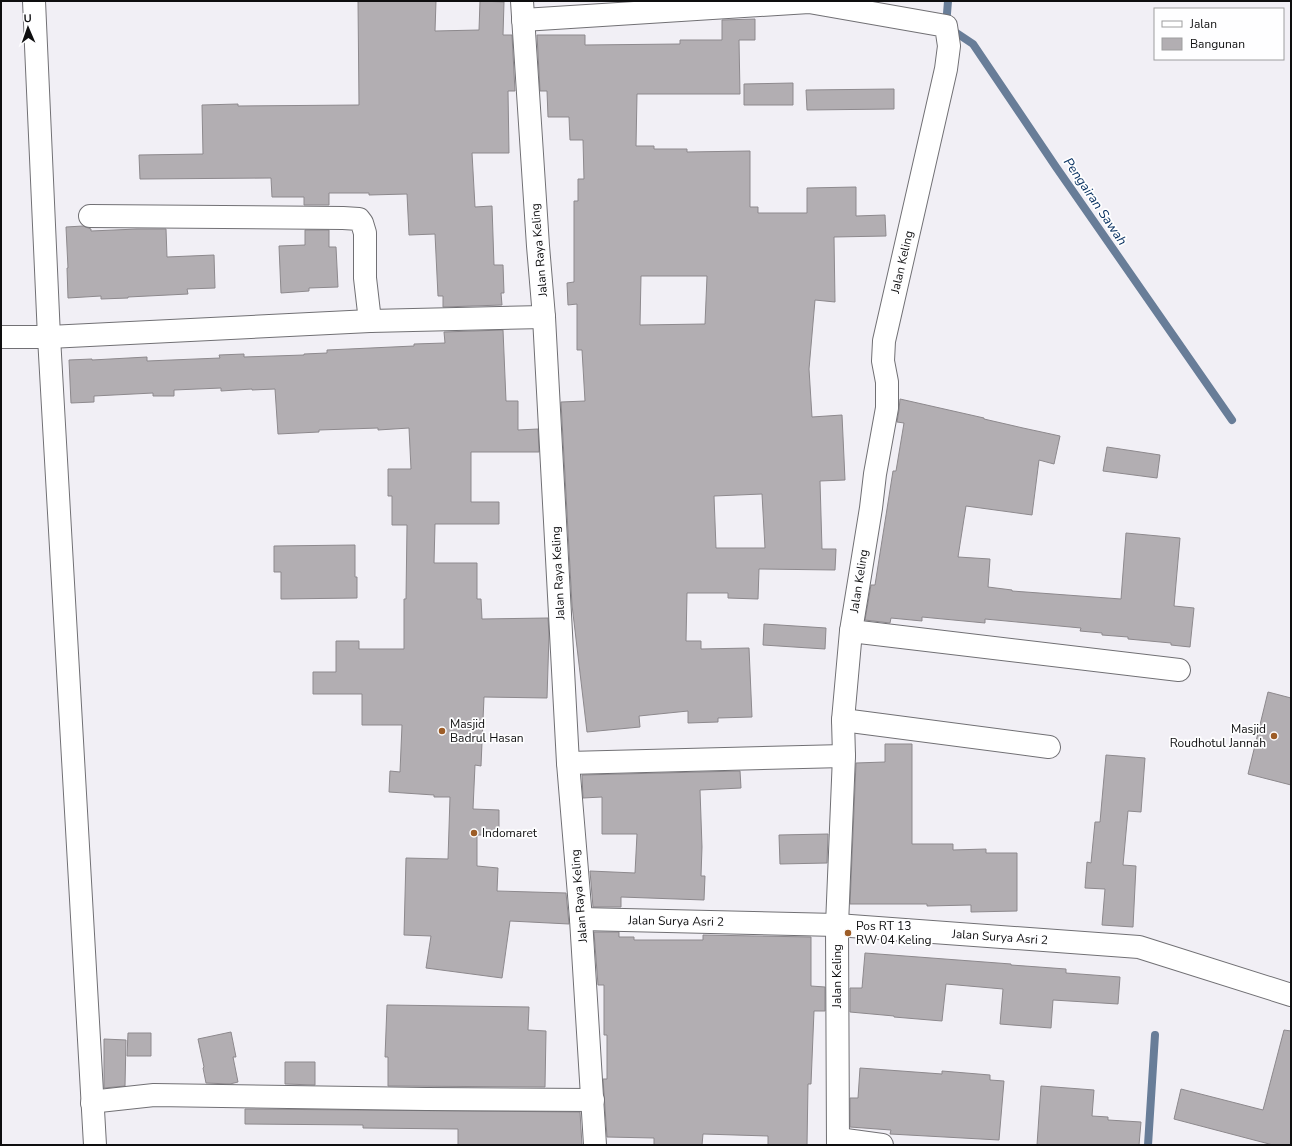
<svg xmlns="http://www.w3.org/2000/svg" width="1292" height="1146" viewBox="0 0 1292 1146" font-family="'Nunito Sans',sans-serif">
	<style>
		.lines { fill: none; stroke-linecap: round; stroke-linejoin: round }
		.stream { stroke: #687d98; stroke-width: 8 }
		.building { fill: #b2aeb2; stroke: #8d898d; fill-rule: evenodd }
		.minor-casing { stroke: #717074; stroke-width: 24 }
		.minor { stroke: #fff; stroke-width: 22 }
		.poi-dot { fill: #9d5d27; stroke: #fefeff; stroke-width: 1.5 }
		.labels { text-anchor: middle; stroke-width: 3.5; stroke-linejoin: round; paint-order: stroke }
		.street-label { font-size: 12px; fill: #0e0e0f; stroke: #fefeff }
		.poi-label { font-size: 12px; fill: #0e0e0f; stroke: #fefeff; text-anchor: start }
		.water-label { font-size: 13px; font-style: italic; fill: #073060; stroke: #fefeff }
	</style>
	<rect width="100%" height="100%" fill="#f1eff5"/>
	<g class="lines">
		<!-- stream -->
		<g class="stream">
			<path d="M948,1l-2,25 27,18 83,123 176,253"/>
			<path d="M1148,1145l7,-110"/>
		</g>
	</g>
	<!-- building -->
	<g class="building">
		<path d="M358,1h78l-1,30 44,-1 1,-29 24,1 -1,33h9l3,56h-7l1,62h-37l3,54 17,-1 2,59h9l1,28h-3l1,12 -59,2v-11h-5l-3,-62 -26,1 -2,-41 -38,1v-2h-40v12h-25v-8h-32l-1,-19 -131,1 -1,-24 64,-1 -1,-49 36,-1v2l121,-1z"/>
		<path d="M755,19v21h-16l1,54h-103l-1,52h18v3h33v3l63,-1v56h8v6h49v-25l49,-1v29l29,-1 1,21 -52,1 1,65 -20,-2 -6,69 3,48 30,-2 3,65 -25,1 2,68h14l-1,21 -76,-1 -1,30 -30,-1v-5h-41l-1,48h15v8l48,-1 3,69 -34,1v4l-30,1v-12l-49,5 1,11 -53,5 -15,-127 -11,-203 24,-1 -3,-51h-5v-46l-9,1 -1,-22 7,-1v-81h4v-22h6l-1,-39h-13l-1,-23h-21l-1,-26h-7l-3,-56h48v10l95,-1v-4h42v-20zM641,276h66l-2,48 -65,1zM762,494l3,54h-49l-2,-52z"/>
		<path d="M793,83v22h-49v-21z"/>
		<path d="M894,89v20l-87,1 -1,-20z"/>
		<path d="M83,226l8,3v2l46,-2h29l1,28 47,-2 1,33 -28,1 1,5 -60,3v1l-27,1v-3l-33,2 -1,-30h1l-2,-41z"/>
		<path d="M305,230h24v17h7l2,40 -29,1v3l-28,2 -2,-47 26,-1z"/>
		<path d="M503,330l3,71h12v29l20,-1 1,23h-68v50h28v22h-64l-1,39h43v36h4l1,20 66,-1 1,17 -2,63 -63,-1 -3,69 -6,-1 -2,44 26,1v25h-22v31l21,2 -1,23 69,2 3,31 -59,-3 -8,57 -76,-10 5,-32 -27,-1 2,-77 42,1 2,-62h-16v-2l-45,-3 1,-21 10,1 2,-47h-40v-31h-49v-22h23v-31h23v8h45v-50h2l1,-74h-15v-29h-4v-27h23l-2,-41 -31,2v-2l-59,2v2l-41,2 -3,-45 -23,1v-1l-31,2v-3l-47,2v6h-21v-3l-59,3v6l-23,1 -2,-43 23,-1v1l55,-3v4l73,-3 -1,-3 25,-1v3l60,-2v-1l23,-1v-3l87,-4v-2l31,-1 -1,-11z"/>
		<path d="M900,399l84,19v1l39,9 37,8 -6,28 -15,-4 -7,55 -66,-9 -8,51 32,2 -2,28 24,3v1l109,8 5,-66 54,5 -6,68 20,2 -4,39 -19,-2v-2l-43,-4v-2l-26,-2v-2l-22,-2 1,-3 -96,-9v4l-63,-6v4l-31,-3 -1,5 -25,-3 6,-35h4l18,-114h3l8,-48 -7,-1 2,-12z"/>
		<path d="M1107,447l53,8 -3,23 -54,-7z"/>
		<path d="M355,545v32h2v21l-76,1v-27h-7v-26z"/>
		<path d="M764,624l62,4 -1,21 -62,-4z"/>
		<path d="M1268,692l23,6v87l-43,-11z"/>
		<path d="M885,744h27v100h41v6l33,-1v4h31v58l-46,1v-7l-44,1v-2h-77l6,-141 29,-1z"/>
		<path d="M1106,755l39,3 -4,54 -13,-1 -5,54 13,1 -3,61 -31,-2 3,-36 -20,-1 2,-26 4,1 4,-41h5z"/>
		<path d="M740,771l1,17 -41,2 2,57 -1,29h4l-1,24 -83,-3v10h-28l-3,-36 45,2 2,-39h-35v-37l-19,1 -1,-23z"/>
		<path d="M828,834l-1,29 -47,1 -1,-29z"/>
		<path d="M594,932h25v5h15v3h69v-5l108,2v49l14,1v24h-11l-3,73h-3l-1,61h-39v-9l-65,-2 -1,11h-48v-7l-47,-1 -4,-58h4v-44h-3v-50h-6z"/>
		<path d="M865,953l146,11v1l55,4v4l54,4 -2,27 -65,-4 -2,28 -51,-4 3,-35 -57,-5 -4,37 -48,-4v-1l-44,-4v-24h12z"/>
		<path d="M387,1005l142,2 -1,23 18,1 -1,56 -157,-1v-29h-3z"/>
		<path d="M1284,1030l7,1v114h-18l-99,-26 7,-30 82,21z"/>
		<path d="M231,1032l5,25h-3l5,25 -8,2 -24,-1 -3,-15 1,-1 -6,-28z"/>
		<path d="M128,1033h23v23h-24z"/>
		<path d="M104,1039l22,1 -1,46 -21,2z"/>
		<path d="M285,1062h30v23l-30,-1z"/>
		<path d="M860,1068l82,6v-3l48,4v5l14,1 -5,59 -109,-6 1,-4 -41,-3v-29h8z"/>
		<path d="M1041,1086l53,4 -2,26 16,1v3l33,2 -2,23h-102z"/>
		<path d="M245,1109l335,3 2,33h-124v-16l-95,-1v-3l-118,-1z"/>
	</g>
	<g class="lines">
		<!-- minor casing -->
		<g class="minor-casing">
			<g id="minor">
				<path d="M34,1l15,336 46,808"/>
				<path d="M522,1l16,245 6,71 24,446 13,156 14,226"/>
				<path d="M523,20l286,-18 137,24 3,20 -3,23 -62,272 -1,20 4,21v26l-12,66 -4,34 -20,123 -8,89 1,36 -7,169 1,220"/>
				<path d="M90,216l253,2 16,1 3,4 3,10v45l5,43"/>
				<path d="M1,337h48l321,-16 174,-4"/>
				<path d="M851,631l328,39"/>
				<path d="M843,720l206,27"/>
				<path d="M568,763l276,-7"/>
				<path d="M581,919l256,6 302,22 152,48"/>
				<path d="M92,1103l7,-2 55,-6 272,4 167,1"/>
				<path d="M838,1139l44,6"/>
			</g>
		</g>
		<!-- minor -->
		<use href="#minor" class="minor"/>
	</g>
	<!-- markers -->
	<g class="poi-dot">
		<circle cx="442" cy="731" r="4"/>
		<circle cx="1274" cy="736" r="4"/>
		<circle cx="474" cy="833" r="4"/>
		<circle cx="848" cy="933" r="4"/>
	</g>
	<g class="labels">
		<!-- street labels -->
		<g class="street-label">
			<text transform="translate(539 250) rotate(-95)" y="4">Jalan Raya Keling</text>
			<text transform="translate(902 262) rotate(-77)" y="4">Jalan Keling</text>
			<text transform="translate(558 573) rotate(-93)" y="4">Jalan Raya Keling</text>
			<text transform="translate(859 581) rotate(-81)" y="4">Jalan Keling</text>
			<text transform="translate(579 896) rotate(-95)" y="4">Jalan Raya Keling</text>
			<text transform="translate(676 921) rotate(1)" y="4">Jalan Surya Asri 2</text>
			<text transform="translate(1000 937) rotate(4)" y="4">Jalan Surya Asri 2</text>
			<text transform="translate(837 976) rotate(-90)" y="4">Jalan Keling</text>
		</g>
		<!-- poi labels -->
		<g class="poi-label">
			<text x="450" y="728">Masjid<tspan x="450" dy="14">Badrul Hasan</tspan></text>
			<text x="1266" y="733" text-anchor="end">Masjid<tspan x="1266" dy="14">Roudhotul Jannah</tspan></text>
			<text x="482" y="837">Indomaret</text>
			<text x="856" y="930">Pos RT 13<tspan x="856" dy="14">RW 04 Keling</tspan></text>
		</g>
		<!-- water labels -->
		<g class="water-label">
			<text transform="translate(1096 201) rotate(56)" y="5">Pengairan Sawah</text>
		</g>
	</g>
	<!-- border -->
	<rect width="1292" height="1146" fill="none" stroke="#0e0e0f" stroke-width="4"/>
	<!-- legend -->
	<rect x="1154" y="8" width="130" height="52" fill="#fefeff" stroke="#9e9e9f"/>
	<rect x="1162" y="21" width="20" height="6" fill="#ffffff" stroke="#9e9e9f"/>
	<text x="1190" y="28" font-size="12" fill="#0e0e0f">Jalan</text>
	<rect x="1162" y="38" width="20" height="12" fill="#b2aeb2" stroke="#9e9e9f"/>
	<text x="1190" y="48" font-size="12" fill="#0e0e0f">Bangunan</text>
	<!-- north arrow -->
	<g transform="translate(28 28) rotate(358)" stroke="#fefeff" stroke-width="3" paint-order="stroke">
	<path d="M0-3L7 15L0 10L-7 15Z" fill="#0e0e0f"/>
	<text y="-6" font-size="11" font-weight="bold" text-anchor="middle" fill="#0e0e0f">U</text>
	</g>
</svg>
